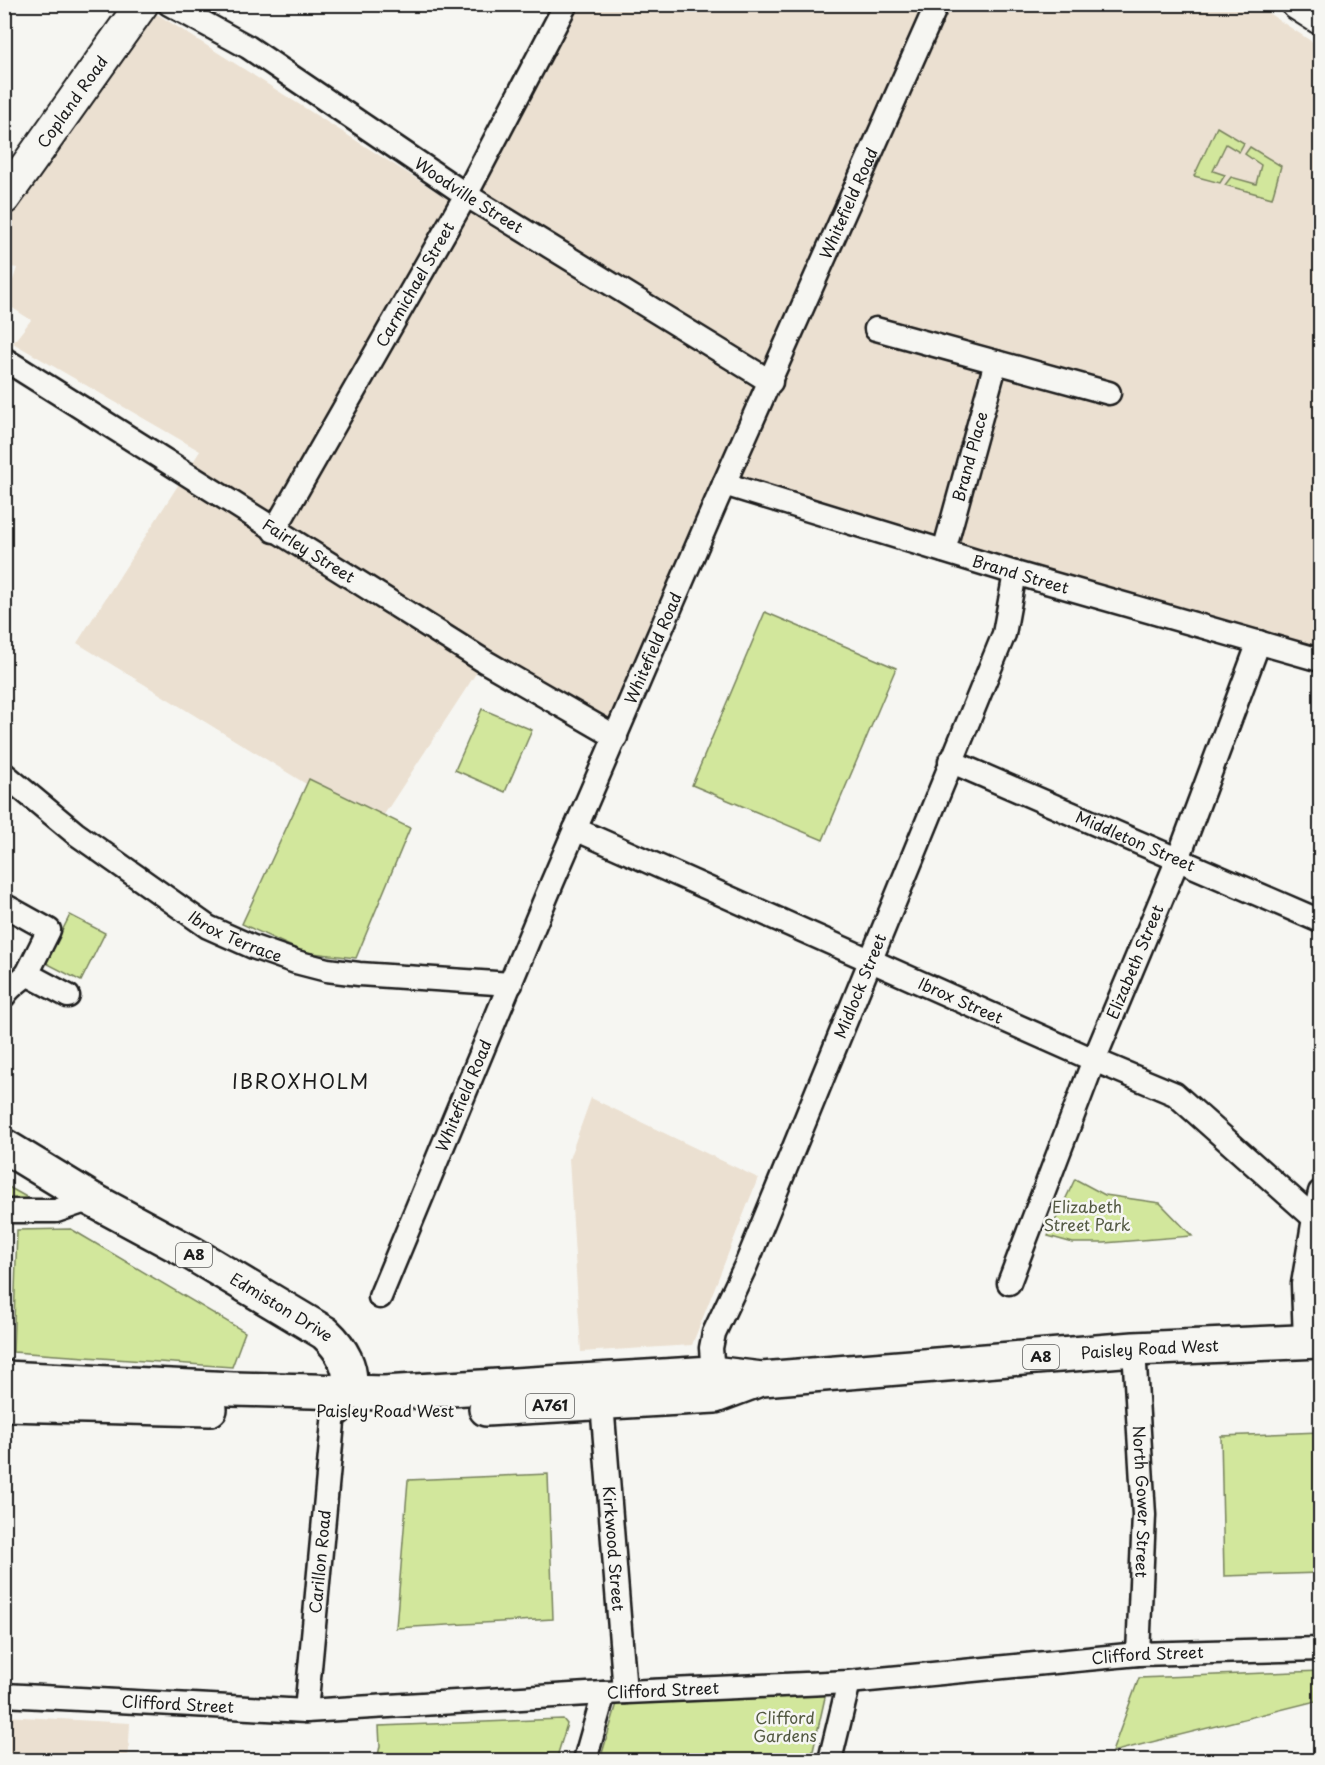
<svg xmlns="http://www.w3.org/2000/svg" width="1325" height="1765" viewBox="0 0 1325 1765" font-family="'Playpen Sans',sans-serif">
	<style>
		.built { fill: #ebe0d1 }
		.green { fill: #d2e79c; stroke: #77825c; stroke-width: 1.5 }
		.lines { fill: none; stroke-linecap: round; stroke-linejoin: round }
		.street-casing { stroke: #1c1c1c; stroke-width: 27 }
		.secondary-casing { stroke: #1c1c1c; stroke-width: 36 }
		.primary-casing { stroke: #1c1c1c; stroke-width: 38 }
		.street { stroke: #f6f6f2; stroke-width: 22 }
		.secondary { stroke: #f6f6f2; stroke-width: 32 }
		.primary { stroke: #f6f6f2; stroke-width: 33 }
		.labels { text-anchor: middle; stroke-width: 5; stroke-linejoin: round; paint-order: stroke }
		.shield { fill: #f6f6f2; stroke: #5d5d5c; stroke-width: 1.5 }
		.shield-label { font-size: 15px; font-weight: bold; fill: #1c1c1c }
		.street-label { font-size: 16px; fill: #1c1c1c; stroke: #f6f6f2 }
		.park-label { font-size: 16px; fill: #535942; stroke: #f6f6f2 }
		.quarter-label { font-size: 20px; letter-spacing: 1.5px; fill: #1c1c1c; stroke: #f6f6f2 }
	</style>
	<rect width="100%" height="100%" fill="#f6f6f2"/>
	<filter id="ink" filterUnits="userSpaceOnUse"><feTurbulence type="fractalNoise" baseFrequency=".0167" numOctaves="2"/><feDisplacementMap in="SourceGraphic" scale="12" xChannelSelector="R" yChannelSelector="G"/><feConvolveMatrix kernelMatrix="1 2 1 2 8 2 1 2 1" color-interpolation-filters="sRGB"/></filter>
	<g filter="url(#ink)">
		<!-- built -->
		<g class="built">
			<path d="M567,5h689l64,42v610l-596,-173 -108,253 -132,-76 -108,166 -299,-184 123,-192 -187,-108 18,-23 -26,-17 12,-35 -12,-2 -1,-31 12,-30 141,-191 307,195z"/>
			<path d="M591,1098l167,80 -66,167 -111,7 -12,-193z"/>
			<path d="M5,1424l7,1 -7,115 -1,-116z"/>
			<path d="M5,1716l125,7 -2,37h-123z"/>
		</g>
		<!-- green -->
		<g class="green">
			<path d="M1217,127l27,16 -5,9 -13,-8 -13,27 12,4 -5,8 -26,-7z"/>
			<path d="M1250,147l31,19 -9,32 -47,-13 6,-8 25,7 5,-19 -16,-11z"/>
			<path d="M765,612l131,56 -73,172 -131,-55z"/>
			<path d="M482,709l50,21 -27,62 -50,-22z"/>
			<path d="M309,779l101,49 -54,130 -53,-6 -61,-28z"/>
			<path d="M70,915l35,18 -24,48 -35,-18z"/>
			<path d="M1075,1179l30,16 55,8 32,33 -88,7h-31l-25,-7z"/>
			<path d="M5,1185l34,19 -34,-2z"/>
			<path d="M71,1229l174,103 -13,35 -219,-15 4,-122z"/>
			<path d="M1320,1432v141l-96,3 -3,-140z"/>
			<path d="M548,1474l5,145 -157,9 12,-148z"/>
			<path d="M1320,1671v29l-208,52 27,-74z"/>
			<path d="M826,1693l-15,67h-211l18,-60z"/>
			<path d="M563,1719l4,5 -11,36h-179l3,-14 -1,-20z"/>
		</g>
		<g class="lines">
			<!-- street casing -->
			<g class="street-casing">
				<g id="street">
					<path id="s1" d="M169,4l79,43 218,148 305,187"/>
					<path d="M876,329l233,64"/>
					<path id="s2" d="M4,359l480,302 132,76"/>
					<path id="s3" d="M724,484l291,89 305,87"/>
					<path id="s4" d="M274,531l192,-336 100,-191"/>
					<path id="s5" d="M944,551l52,-189"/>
					<path id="s6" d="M950,761l370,160"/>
					<path id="s7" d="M4,774l71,59 133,94 45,20 43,15 31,8 32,4 152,10"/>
					<path id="s8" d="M575,829l519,231 81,34 139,124"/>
					<path d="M4,905l45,25 -22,44 41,22"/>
					<path d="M4,996c6,-10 15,-14 23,-22"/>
					<path d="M4,1211h52l35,-12"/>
					<path id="s9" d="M1009,1283l85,-223 84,-201 81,-217"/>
					<path id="s10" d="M380,1297l172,-414 164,-381 221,-498"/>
					<path d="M1305,1341l-2,-57 11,-66 6,-26"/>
					<path id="s11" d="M1134,1349l10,166 -6,139"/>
					<path id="s12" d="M714,1386l-3,-38 3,-15 32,-68 258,-631 11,-61"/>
					<path id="s13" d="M602,1403l23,289"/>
					<path id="s14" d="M4,1695l302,16 298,-18 245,-11 289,-28 182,-5"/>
					<path id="s15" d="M306,1711l28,-299"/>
					<path d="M585,1760l19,-67"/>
					<path d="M830,1760l19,-78"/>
				</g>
			</g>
			<!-- secondary casing -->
			<g class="secondary-casing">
				<g id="secondary">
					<path d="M1298,4l22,14"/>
					<path id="s16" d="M4,198l138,-194"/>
				</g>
			</g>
			<!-- primary casing -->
			<g class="primary-casing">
				<g id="primary">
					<path id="s17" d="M4,1146l87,53 102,55 132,79c15,14 31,37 22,59 -2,6 -7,11 -10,16"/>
					<path id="s18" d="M4,1378l229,11 151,4 328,-20 50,6 372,-30 186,-8"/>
					<path d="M4,1404l206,5"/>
					<path d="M486,1409l229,-13 40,-15"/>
				</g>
			</g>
			<!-- street -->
			<use href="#street" class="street"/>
			<!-- secondary -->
			<use href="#secondary" class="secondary"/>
			<!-- primary -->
			<use href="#primary" class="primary"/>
		</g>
	</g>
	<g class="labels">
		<!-- shield labels -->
		<g class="shield">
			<rect x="176" y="1243" width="36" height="24" rx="4.5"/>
			<rect x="1023" y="1345" width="36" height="24" rx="4.5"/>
			<rect x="526" y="1394" width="48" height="24" rx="4.5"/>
		</g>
		<g class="shield-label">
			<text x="194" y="1260">A8</text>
			<text x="1041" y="1362">A8</text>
			<text x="550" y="1411">A761</text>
		</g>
		<!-- street labels -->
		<g class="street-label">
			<text dy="6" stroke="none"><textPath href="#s16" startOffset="118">Copland Road</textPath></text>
			<text dy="6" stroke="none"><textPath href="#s1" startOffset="356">Woodville Street</textPath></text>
			<text dy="6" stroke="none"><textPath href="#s10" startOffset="1190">Whitefield Road</textPath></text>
			<text dy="6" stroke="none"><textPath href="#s4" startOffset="284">Carmichael Street</textPath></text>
			<text dy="6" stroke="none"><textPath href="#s5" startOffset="98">Brand Place</textPath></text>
			<text dy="6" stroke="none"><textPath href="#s2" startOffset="360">Fairley Street</textPath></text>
			<text dy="6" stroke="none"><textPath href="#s3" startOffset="310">Brand Street</textPath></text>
			<text dy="6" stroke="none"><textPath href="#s10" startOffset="704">Whitefield Road</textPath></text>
			<text dy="6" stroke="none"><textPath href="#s6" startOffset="202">Middleton Street</textPath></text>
			<text dy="6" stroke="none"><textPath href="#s7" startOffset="284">Ibrox Terrace</textPath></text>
			<text dy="6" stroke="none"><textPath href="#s9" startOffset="345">Elizabeth Street</textPath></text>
			<text dy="6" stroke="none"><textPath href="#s12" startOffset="430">Midlock Street</textPath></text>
			<text dy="6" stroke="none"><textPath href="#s8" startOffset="422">Ibrox Street</textPath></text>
			<text dy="6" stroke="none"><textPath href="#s10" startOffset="218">Whitefield Road</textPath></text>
			<text dy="6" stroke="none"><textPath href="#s17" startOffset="321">Edmiston Drive</textPath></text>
			<text dy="6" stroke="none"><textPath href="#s18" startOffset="1148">Paisley Road West</textPath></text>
			<text x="385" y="1417">Paisley Road West</text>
			<text dy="6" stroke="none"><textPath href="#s11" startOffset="153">North Gower Street</textPath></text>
			<text dy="6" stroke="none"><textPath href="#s13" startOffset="146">Kirkwood Street</textPath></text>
			<text dy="6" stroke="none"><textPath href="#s15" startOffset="150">Carillon Road</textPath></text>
			<text dy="6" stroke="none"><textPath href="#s14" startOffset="1146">Clifford Street</textPath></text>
			<text dy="6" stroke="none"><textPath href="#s14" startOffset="660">Clifford Street</textPath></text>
			<text dy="6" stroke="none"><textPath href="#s14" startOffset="174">Clifford Street</textPath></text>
		</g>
		<!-- park labels -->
		<g class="park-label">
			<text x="1087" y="1213">Elizabeth<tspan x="1087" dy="18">Street Park</tspan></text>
			<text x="785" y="1724">Clifford<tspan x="785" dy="18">Gardens</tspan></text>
		</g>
		<!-- quarter labels -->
		<g class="quarter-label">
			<text x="301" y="1089">IBROXHOLM</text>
		</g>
	</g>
	<!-- margin -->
	<rect width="1325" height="1765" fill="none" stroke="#f6f6f2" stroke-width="24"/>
	<rect x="12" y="12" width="1301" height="1741" fill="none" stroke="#1c1c1c" stroke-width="2" filter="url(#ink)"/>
</svg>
